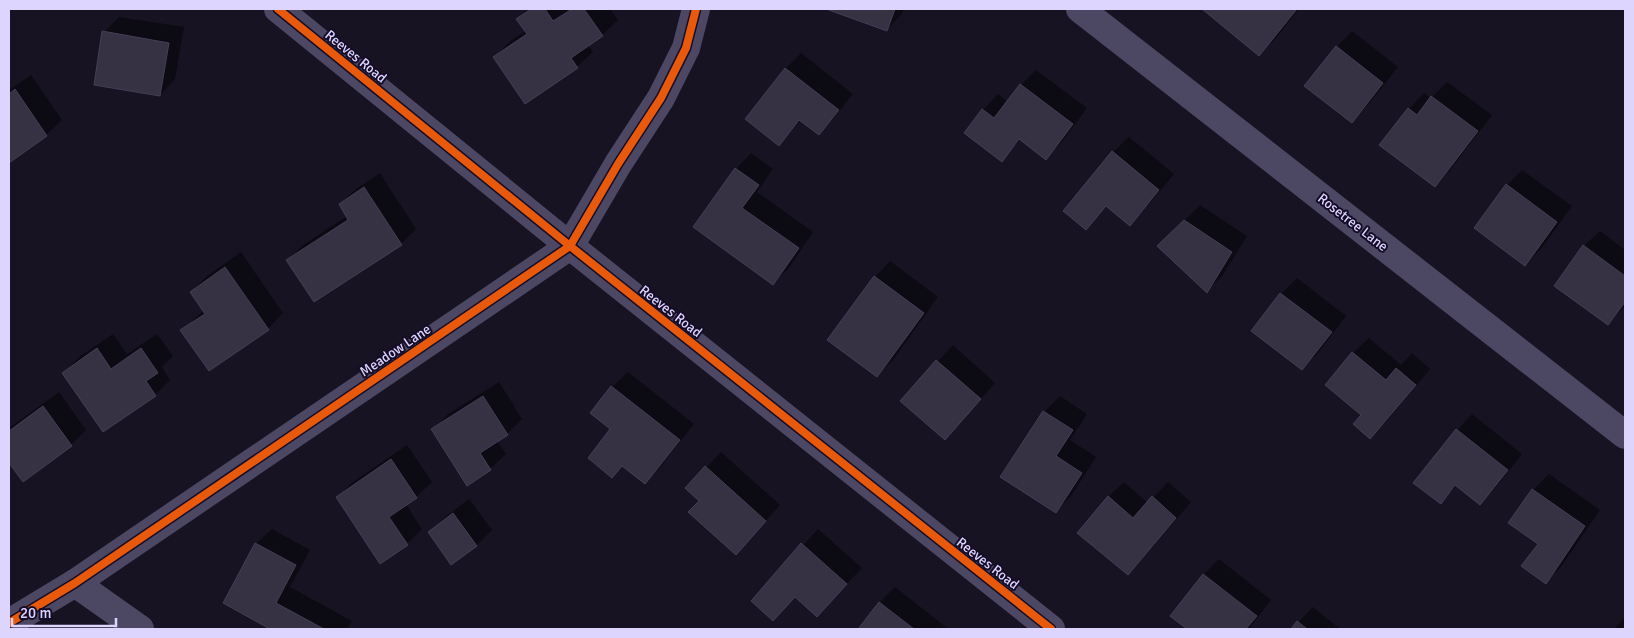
<svg xmlns="http://www.w3.org/2000/svg" width="1634" height="638" viewBox="0 0 1634 638" font-family="Signika,sans-serif">
	<style>
		.shadow { fill: #0007 }
		.building { fill: #373144; stroke: #453e57 }
		.lines { fill: none; stroke-linecap: round; stroke-linejoin: round }
		.street { stroke: #4c4863; stroke-width: 28 }
		.cycleway-casing { stroke: #150d28; stroke-width: 11 }
		.cycleway { stroke: #e8590c; stroke-width: 8 }
		.labels { text-anchor: middle; stroke-width: 4; stroke-linejoin: round; paint-order: stroke }
		.street-label { font-size: 14px; fill: #ded5ff; stroke: #150d28 }
	</style>
	<rect width="100%" height="100%" fill="#181322"/>
	<!-- shadow -->
	<g class="shadow">
		<path d="M528,9h82l8,11 -16,15 -14,10 5,7 -16,15 -82,-10 15,-16 16,-10 -8,-12z"/>
		<path d="M830,9h74l-2,5 -15,15z"/>
		<path d="M1204,9h95l-24,30 -16,15z"/>
		<path d="M119,17l65,10 -9,52 -15,16 -56,-63z"/>
		<path d="M1352,31l46,36 -31,39 -15,15 -15,-74z"/>
		<path d="M801,53l52,41 -19,24 -16,16 -17,-14 -22,24 -33,-25 40,-51z"/>
		<path d="M1036,70l51,38 -26,35 -15,15 -25,-19 -20,21 -35,-27 17,-23 15,-16 10,8 13,-17z"/>
		<path d="M31,75l31,45 -16,15 -37,26v-71z"/>
		<path d="M1447,82l45,33 -42,55 -15,16 -54,-41 28,-36 15,-16 7,5z"/>
		<path d="M1129,137l45,37 -29,35 -15,15 -23,-18 -21,22 27,-76z"/>
		<path d="M751,153l22,16 -16,23 56,40 -24,36 -16,15 -78,-56 41,-58z"/>
		<path d="M1522,170l50,36 -31,43 -16,16 -18,-80z"/>
		<path d="M380,173l36,56 -15,15 -113,16 15,-15 44,-29 -7,-12 16,-15z"/>
		<path d="M1200,205l47,31 -25,40 -15,15 -48,-45z"/>
		<path d="M1600,231l25,19v56l-17,18 -24,-78z"/>
		<path d="M241,252l42,61 -15,16 -86,2 22,-21 -13,-18 16,-16z"/>
		<path d="M890,261l48,36 -45,63 -16,15 -2,-98z"/>
		<path d="M1297,278l49,38 -28,37 -16,16 -49,-38 28,-37z"/>
		<path d="M113,334l14,20 30,-20 16,22 -11,11 8,13 -15,15 -91,-22 15,-16z"/>
		<path d="M1369,338l32,27 11,-12 18,16 -44,53 -16,15 -7,-22 -36,-30 26,-32z"/>
		<path d="M953,345l42,38 -50,56 -43,-38z"/>
		<path d="M628,372l66,52 -34,43 -15,15 -22,-17 -11,11v-89z"/>
		<path d="M499,382l23,37 -15,15 -10,7 9,13 -16,15 -57,-39 15,-16z"/>
		<path d="M59,392l27,38 -15,15 -62,16v-33z"/>
		<path d="M1060,396l27,18 -17,26 26,17 -25,39 -15,15 -54,-35 42,-64z"/>
		<path d="M1472,414l50,40 -27,34 -15,15 -23,-18 -16,17 16,-72z"/>
		<path d="M407,445l25,37 -16,15 -10,7 16,25 -15,15 -70,-47 16,-15z"/>
		<path d="M721,452l59,53 -44,49 -35,-54 -14,-12z"/>
		<path d="M1549,474l51,36 -39,57 -16,15 -6,-39 -29,-20 23,-33z"/>
		<path d="M1124,482l24,21 20,-21 23,20 -48,56 -15,16 -20,-77z"/>
		<path d="M469,499l23,31 -16,16 -47,-14 16,-15z"/>
		<path d="M272,529l38,21 -20,37 62,34 -5,8h-74l-49,-26 32,-59z"/>
		<path d="M818,529l44,39 -45,47 -21,-19 -23,24 -21,-19z"/>
		<path d="M1219,559l52,41 -22,29h-60l-17,-13 32,-42z"/>
		<path d="M895,587l52,41 -1,1h-87l21,-27z"/>
		<path d="M1313,607l27,22h-48z"/>
		<path d="M1625,617v12h-9v-2z"/>
	</g>
	<!-- building -->
	<g class="building">
		<path d="M531,9h14l8,12 19,-12h12l19,27 -32,22 7,10 -53,36 -32,-47 34,-23 -11,-15z"/>
		<path d="M826,9h69l-8,22z"/>
		<path d="M1202,9h95l-38,47z"/>
		<path d="M102,31l67,12 -9,53 -66,-11z"/>
		<path d="M1336,46l47,37 -31,40 -48,-37z"/>
		<path d="M785,68l54,42 -20,25 -20,-15 -20,26 -34,-27z"/>
		<path d="M1020,84l53,40 -27,36 -27,-21 -17,23 -38,-29 18,-24 12,9z"/>
		<path d="M15,89l32,47 -38,27v-69z"/>
		<path d="M1431,96l47,35 -43,56 -56,-42 29,-37 9,7z"/>
		<path d="M1112,151l47,39 -29,36 -24,-20 -20,24 -23,-19z"/>
		<path d="M735,168l24,17 -17,23 57,40 -26,37 -80,-58z"/>
		<path d="M1506,184l51,38 -32,44 -51,-38z"/>
		<path d="M364,187l38,58 -88,57 -28,-42 62,-40 -9,-16z"/>
		<path d="M1184,220l48,32 -25,41 -50,-47z"/>
		<path d="M1583,245l42,31v26l-17,23 -54,-39z"/>
		<path d="M225,267l44,63 -60,41 -29,-41 25,-16 -15,-22z"/>
		<path d="M874,276l50,37 -47,64 -50,-37z"/>
		<path d="M1280,293l52,39 -30,38 -51,-39z"/>
		<path d="M97,348l14,21 30,-21 17,25 -12,8 10,15 -53,36 -41,-59z"/>
		<path d="M1352,352l34,28 10,-12 20,17 -46,54 -17,-15 8,-9 -36,-30z"/>
		<path d="M936,360l45,39 -36,41 -45,-39z"/>
		<path d="M611,386l69,54 -35,44 -23,-18 -10,12 -24,-20 22,-29 -20,-16z"/>
		<path d="M483,396l25,39 -28,18 11,17 -24,16 -36,-57z"/>
		<path d="M43,406l29,40 -49,36 -14,-19v-32z"/>
		<path d="M1043,411l30,19 -17,26 26,17 -26,40 -56,-36z"/>
		<path d="M1456,429l52,41 -28,35 -25,-20 -14,19 -28,-21z"/>
		<path d="M391,459l26,39 -28,19 19,28 -28,19 -44,-67z"/>
		<path d="M705,466l61,55 -30,34 -48,-43 11,-11 -14,-13z"/>
		<path d="M1532,489l53,37 -39,58 -25,-18 17,-22 -30,-21z"/>
		<path d="M1108,496l25,22 19,-22 24,22 -48,57 -51,-42z"/>
		<path d="M453,513l24,33 -26,19 -23,-33z"/>
		<path d="M255,543l41,22 -20,38 48,26h-54l-47,-26z"/>
		<path d="M801,543l46,41 -30,33 -22,-20 -22,24 -22,-20z"/>
		<path d="M1203,574l54,42 -11,13h-59l-17,-13z"/>
		<path d="M879,602l35,27h-56z"/>
		<path d="M1297,621l10,8h-16z"/>
	</g>
	<g class="lines">
		<!-- street -->
		<g class="street">
			<path d="M278,9l292,237 481,383"/>
			<path d="M1080,9l545,426"/>
			<path d="M75,583l65,46"/>
			<path d="M9,623l66,-40 495,-337 48,-82 43,-66 25,-50 10,-39"/>
		</g>
		<!-- cycleway casing -->
		<g class="cycleway-casing">
			<g id="cycleway">
				<path d="M278,9l292,237 481,383"/>
				<path d="M9,623l66,-40 495,-337 48,-82 43,-66 25,-50 10,-39"/>
			</g>
		</g>
		<!-- cycleway -->
		<use href="#cycleway" class="cycleway"/>
	</g>
	<g class="labels">
		<!-- street labels -->
		<g class="street-label">
			<text transform="translate(356 56) rotate(39)" y="5">Reeves Road</text>
			<text transform="translate(1353 222) rotate(38)" y="5">Rosetree Lane</text>
			<text transform="translate(671 311) rotate(38)" y="5">Reeves Road</text>
			<text transform="translate(395 350) rotate(-34)" y="5">Meadow Lane</text>
			<text transform="translate(988 563) rotate(38)" y="5">Reeves Road</text>
		</g>
	</g>
	<!-- border -->
	<rect width="1634" height="638" fill="none" stroke="#ded5ff" stroke-width="20"/>
	<!-- scale -->
	<path d="M12 618v8h104v-8" fill="none" stroke="#ded5ff" stroke-width="2.5"/>
	<text x="20" y="618" font-size="15" fill="#ded5ff" stroke="#150d28" stroke-width="4" paint-order="stroke">20 m</text>
</svg>
